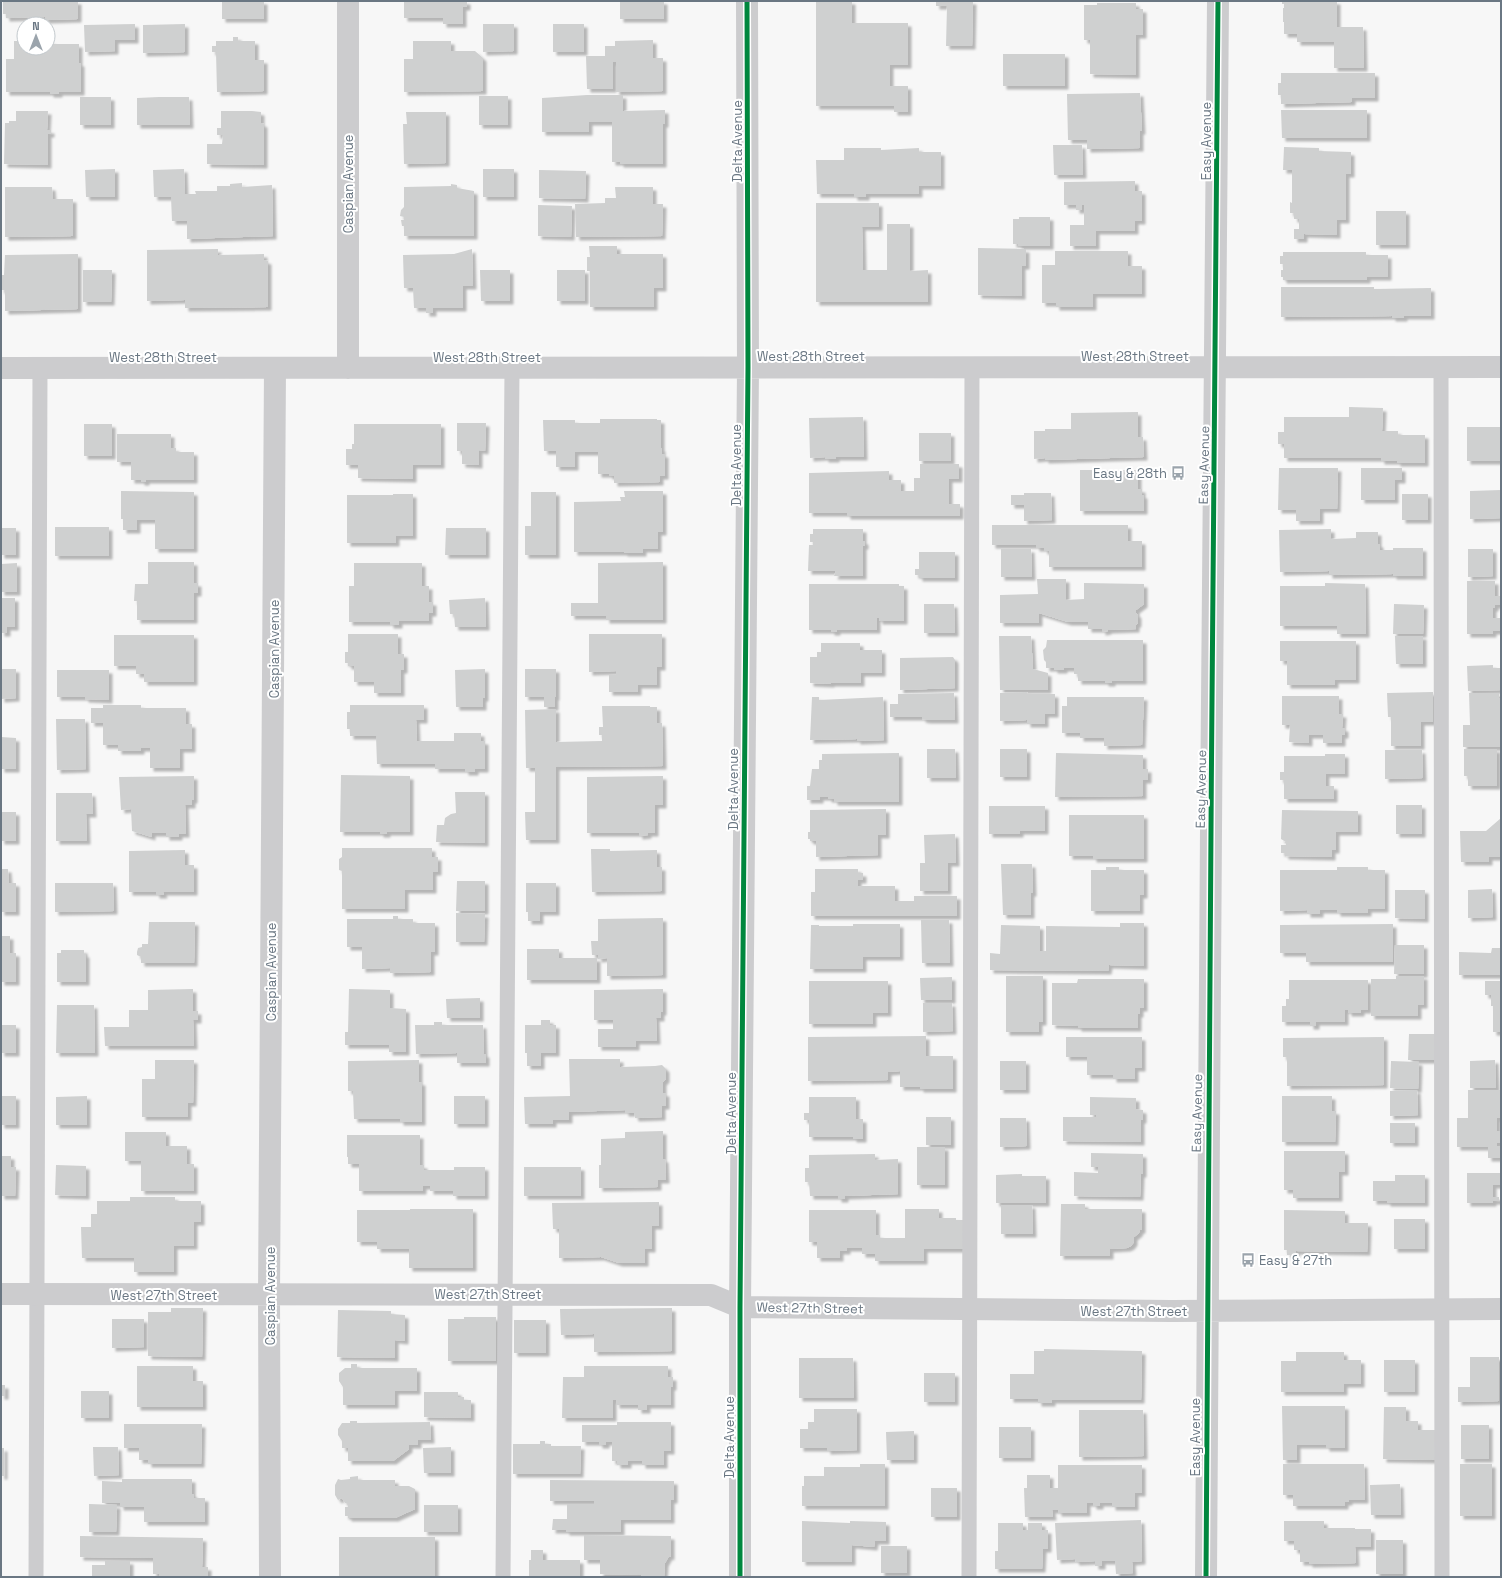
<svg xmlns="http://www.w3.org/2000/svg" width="1502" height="1578" font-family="'Space Grotesk',sans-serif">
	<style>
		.building { fill: #cfd0d0; filter: url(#shadow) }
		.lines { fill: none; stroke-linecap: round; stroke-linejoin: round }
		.lane { stroke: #ccccce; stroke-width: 15 }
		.street { stroke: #ccccce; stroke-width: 22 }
		.cycleway-casing { stroke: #fff; stroke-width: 8 }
		.cycleway { stroke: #00873e; stroke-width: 5 }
		.labels { text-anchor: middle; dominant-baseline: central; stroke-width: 4; stroke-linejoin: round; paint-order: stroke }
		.street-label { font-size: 13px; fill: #6a7783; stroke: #fff }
		.poi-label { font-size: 13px; fill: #6a7783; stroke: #fff; text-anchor: end }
	</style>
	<defs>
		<filter id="shadow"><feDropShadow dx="3.5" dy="3.5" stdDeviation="1" flood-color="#0004"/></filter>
	</defs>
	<rect width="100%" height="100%" fill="#f7f7f7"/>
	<!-- building -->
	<path class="building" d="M3 1H78V19L45 20V17L6 18V14H3Z
		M222 1H264V19H222Z
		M404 1H467V7H463V24H443V18H404Z
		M620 1H664V19H620Z
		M816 1H852V23H908V65H890V86H908V112H894V106H816Z
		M936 1H973L972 46H946L947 6H936Z
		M1282 1H1337V27H1363L1364 68H1334V42H1297V34H1284V22H1283V8H1284V4H1282Z
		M1097 3H1136V9H1143V35H1136V75L1090 74V40H1084V5H1097Z
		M135 24V40H115V51L85 52 84 25Z
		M185 24V52L143 53V25Z
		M483 24H514V51L483 52Z
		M553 24H584V52H553Z
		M233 37H238V41H255V60H264V91L217 92 216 52H212V46H216V41H233Z
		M653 40V58H663V91L616 92V62H613V89H587L586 56H605V46H615V41Z
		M14 41H24V48H48V41H52V44H79V63H81V92H59V94H50V92H6V59H14Z
		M413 41H451V51H475L483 58V91L404 92V59H413Z
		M1003 54H1065V86H1003Z
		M1281 73H1375V98H1352V102L1281 104V95H1278V83H1281Z
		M1140 93 1142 131H1140V148L1087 149V140H1068L1067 94Z
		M587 95H623V111L665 110V124H663V164H620V162H612V122H589V132H542V98Z
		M479 96H508V125H479Z
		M80 97H111V125H80Z
		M159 97H189L190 125H137V98Z
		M1281 110H1367V138H1282Z
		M16 111H48L47 130H51V134H48V165L4 164 5 123H9V121H16Z
		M221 111H252L261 112V123L264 124V165L207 164V144H222L223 135H217V128H221Z
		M406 112H446V163L404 164 403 124H407Z
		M1053 145H1082L1083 175H1054Z
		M1284 147 1319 148V151L1351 152V174H1346V220H1337V235L1304 234V239H1294V229H1299V219H1294V213H1290V202L1292 203V170H1283Z
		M844 148H881V150L919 148V152H941V186H919V194H866V197H854V194H817L816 160H844Z
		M115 169V197H86L85 170Z
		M184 169 185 194H196L195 191H217V186H230V184L242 183V187L272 185 273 236 187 239V221H172L171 197H154L153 170Z
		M483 169H514V197H483Z
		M539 170 586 171 585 199 539 198Z
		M1135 181V191H1142V221H1135V231H1096V246H1070V225H1084V205H1082V210H1076V205H1064V182Z
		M451 184 457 185V188L474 191V236H404V226H402L401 220H404V217L400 216 401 210 404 207V187L451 186Z
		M5 187H52L53 199H73V236L5 237Z
		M615 187H653V204H663L662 236 576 237 575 204 605 203V198H616Z
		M816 203H879V227H862L863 270H887V224H910V271L928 270V302H816Z
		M538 205 572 206 571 237 538 236Z
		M1376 211H1406V245H1376Z
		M1019 217H1050V246H1018V244H1013V219H1019Z
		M589 246H617V254H663V288H654V307H590V271H587V257H590Z
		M978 248 1026 249V266H1022V296L978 295Z
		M218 249V255L264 254V260L268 261V307L185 308V300L147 301V250Z
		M472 249 473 286H463V308H433V313H426V308H414L413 288H404L403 255 454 254Z
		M1055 251H1128V266H1142V294H1093V307H1056V303H1042V265H1055Z
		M1283 252H1366V255H1388V277H1367V280H1283V277H1281V270H1283V264H1280V256H1283Z
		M78 254V309L5 311V290H1V275H4L5 255Z
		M83 270H112L111 302H83Z
		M480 270H510V301H481Z
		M557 270H585V301H557Z
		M1281 287H1374V289L1431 288V316H1404V318H1392V316L1281 317Z
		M1349 407 1383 408 1382 431H1398V435H1425V463H1397V461H1381V458H1284V444H1278V432H1284V417H1349Z
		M1138 412V437H1143L1144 457 1045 460V458L1034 459V431H1045V429H1071V413Z
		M863 417 864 457H836V459H825V457L810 458 809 418Z
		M600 419H657V420H661V448H662V454H665V476H660V482L614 483V476H609V474H598V452H575V467H556V451H544L543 420H575V423H600Z
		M457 423H486L485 451 479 450V465L462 464V451H457Z
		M84 424H112V456H84Z
		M354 424H441V465H413V479L358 478V465H346V449H352V444H354Z
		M1467 427H1501V461H1467Z
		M919 433H951V461H919Z
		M117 434H171V448H176V452H194V480H146V482H141V480H131V462H117Z
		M920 464H959V479H949V504H960V516H847V513H809V473L889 471V480H901V491H914V478H920Z
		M1279 468H1338L1337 509H1320V521H1296V510H1278Z
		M1361 468H1402V480H1395V500H1361Z
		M1080 470H1138V489H1142V495H1144V511H1080Z
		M1501 490V518L1470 519V491Z
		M121 491 194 492V549H155V520H137V530H123V519H121Z
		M624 491H663V532H658V549H643V553H624V552H574V502L621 501 620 497H625Z
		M531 492H556V555H525V526H531Z
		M1024 493H1051L1052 520 1024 521V505H1011V495H1024Z
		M393 494H413V536H396V543H347V495H393Z
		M1402 494H1428V520H1402Z
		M992 525H1128V541H1142V567H1049V551H1044V548H1036V545H992Z
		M55 527H109V556H55Z
		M1 528H16V555H1Z
		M446 528H486V555H445Z
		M813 529H863V541H865V546H863V576H834L836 571H808L809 545H813V542H810V534H813Z
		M1331 529V539L1356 538V532H1378V544H1380V550H1393V548H1423V576H1393V574L1329 575V571L1280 572 1279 530Z
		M1001 549H1031L1032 577H1001Z
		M1468 549H1493V576L1468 577Z
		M919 552H955V578H919V575H915V569H919Z
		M148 562H194V583H198V593H194V620H137V601H134L135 584H148Z
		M663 562V620H606V616H571V603H598V563Z
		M17 563V592H1V564Z
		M354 563H422V586H429V602H433V613H429V621H399V625H390V622H349V586H354Z
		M1037 579H1066V600L1084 599V583L1144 584V604L1136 610V613L1138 615V623L1136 625V629L1108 630V631L1102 632V629H1088V622H1068L1039 613V623H1000V595L1038 594Z
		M1467 581H1495V596H1501V605H1495V608H1493V618H1501V631H1493V634H1467Z
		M1325 583 1365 584 1366 634H1337V626H1280V586H1325Z
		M809 584H899V586H904V621H879V618H877V630H837V632H831V630H809Z
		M1 598H15V627H7V633H1Z
		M485 598 486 627H455L454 614H450L449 600Z
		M924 604H954L955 633H924Z
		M1394 604 1424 605 1423 634H1393Z
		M348 634H398V654H404V670H401V693H374V682H354V666H348V663H345V652H348Z
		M589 634H662V667H657V685H638V692H609V675H616V671L589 672Z
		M114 635H194V682H144V674H136V666H114Z
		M999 636H1031L1033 669 1048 673V690H1000Z
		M1395 636H1423V664H1396Z
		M1047 640H1143V681H1112V683H1105V681H1078V674H1074V668H1064V670H1054V668H1046V662L1044 660 1043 650 1046 647Z
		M1280 641H1356V680H1335V685H1287V661H1280Z
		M821 643H860V650H882V673H861V683H831V684L810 683V657H817V652H821Z
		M953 657 955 660V688L900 690V658Z
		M1493 665V668H1501V690L1468 691 1467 666Z
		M1 669H16V698L1 699Z
		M485 669V698H483V707H456L455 670Z
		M525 669H556V697H555V707H544V697H525Z
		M57 670H109V700L85 699V697H57Z
		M1027 692 1028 694H1055V714H1045V724H1027V720L1000 721V693Z
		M1433 692V722H1421V746H1391V717H1388L1387 693Z
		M954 693 955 720H927L922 719V717H890V704H898V694Z
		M1469 693H1499V698H1501V747H1463V725H1470Z
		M1282 696H1339V714H1343L1342 728H1345V735H1342V743H1323V735H1309V743L1289 742 1290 725H1282Z
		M812 697H819V700L883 697 884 740 857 741V739L810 740Z
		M1067 697H1144L1142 745 1104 746V738H1080V733H1062V706H1067Z
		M103 705H141V708H186V724H192V749H180V768H150V748H141V751H118V745H103V723H91V708H103Z
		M350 705H424V720H416L417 741H454V733H481V741H485V769H475V772H465V769H435V764H377L376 736H350V729H347V712H350Z
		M602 706H650V707H657V723H662L663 766 556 767V840H526L525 812H535V768H526L525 710 556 709V742L602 741V735H599V727H603Z
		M56 719H85L86 769 57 770Z
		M1 737 16 738V769H1Z
		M927 749H955L956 778H927Z
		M1000 749H1027V777H1000Z
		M1464 749H1497V786H1468V776H1464Z
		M1385 750H1422L1423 778 1385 779Z
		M899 753V802H834V799H828V797H820V800H807V786H810L812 769H819V760H822V754Z
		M1056 753 1143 755V769H1148V780H1143V796L1055 797Z
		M1325 754H1345V774H1326V786H1334V799H1284V780H1280V772H1284V756H1325Z
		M341 775 410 776V832H387V834H380V832H340Z
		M194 776V800H192V805H185L186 834H179V837H166V833H152V837L132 831 131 809 121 810 119 777Z
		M663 776V805H655V833H648V835L639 836V833H587V777Z
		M455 792H485V843L436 842 437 825H444L445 818 451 814 456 813Z
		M56 793H92L93 814H86L87 841H56Z
		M1396 805H1422V834H1396Z
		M989 806H1045V831H1020V834H989Z
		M886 809V835H878V855L816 857V841H810V839H808V832H810V810Z
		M1282 810 1358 811V832H1336V850H1332V857L1285 856V853H1281V845H1286V842L1281 839Z
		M1 812H16V841H1Z
		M1069 815H1144V859H1093V856H1069Z
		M1501 818V857H1489V862H1461L1460 831H1486Z
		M955 834 956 863H948V891H920V863H925L924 835Z
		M342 848H432V857H438V872H433V890H405V909H342V871L339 870V859L342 857Z
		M591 849H610V851L657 850V867H662V891L592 892Z
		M185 850V865H194V892H163L164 895H156V892H129V851Z
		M1001 864H1032L1033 893H1031V915H1003Z
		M1106 867H1119V870H1144V895H1140V911H1091V870H1106Z
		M1337 867H1368V870H1385V909H1368V913H1337V910H1320V914H1307V910L1280 911V870H1337Z
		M1 869H8L9 883H16V912H1Z
		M815 869H858V873H863V880H858V886H895V901H914V896H957V916H811V892H815Z
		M457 881H485V911H456Z
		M55 883H113L114 911 55 912Z
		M526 883H556V912H540V921H528V912H526Z
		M1492 889 1493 917 1468 918V890Z
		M1395 890H1425V919L1395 918Z
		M456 913 485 914 484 942H456Z
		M393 916H398V919H413V923H435V952H431V972L390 973V968L362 969V947H347V919H393Z
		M663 918V975L607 976V958L598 959V955H592L591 941H598V919Z
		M921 920H949L950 963H922Z
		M149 922H195L194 963H141V957L137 955V952L138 948 142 947V944H148Z
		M1120 923H1144V966L1109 965 1108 971 990 970V953L1000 954 1001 925 1040 926V951H1046V926L1120 927Z
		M853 924H900V957H863V969H810L811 925H819V926H853Z
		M1393 924V962H1306V953H1280V925Z
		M1 936H10V953H16V982H1Z
		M1395 945H1424V974H1394Z
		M1492 948H1501V975H1459V952L1491 953Z
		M527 949H559V958H597V980H527Z
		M61 950H84V954H86V982H57V953H61Z
		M1006 976H1043V1022H1039V1032H1006Z
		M1396 976H1424V1005H1418V1016H1371V979H1396Z
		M952 977V1000H921L920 978Z
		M1078 979H1144V1008H1140V1014H1138V1028H1078V1026L1052 1025V983H1077Z
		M1289 980H1368V1010H1361V1013H1348V1010H1345V1022H1316V1026H1310V1022H1282V1006H1286V999H1289Z
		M809 981H888V1013H873V1024H809Z
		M1485 981H1501V1032H1493V1006H1491V995H1485Z
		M193 989V1011H198V1020H193L194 1046H105L104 1027H129V1010H148V990Z
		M349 989 390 990V1008L406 1009V1052H389V1045H345V1032H348Z
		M663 989V1012H661V1018H656L657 1041H636V1047H598V1029H613V1020H594V990Z
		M480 998V1018H447L446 999Z
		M923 1003H952L953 1031 923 1032Z
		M57 1005H94L95 1053H56Z
		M541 1020H550V1025H556V1053H541V1066H527V1053H525V1025H541Z
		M434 1022H442V1025H483L484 1054H486V1063H457V1053L416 1054 415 1025H434Z
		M1 1025H16V1053H1Z
		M1409 1034H1436V1060H1408Z
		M926 1036V1056H953V1089H920V1087H900V1071L888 1072V1080L808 1081V1037Z
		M1066 1037H1142V1068H1135V1079H1113V1075H1087V1057H1066Z
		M1384 1037V1085L1287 1086V1057H1283V1038Z
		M569 1059H620V1067L655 1066 662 1065 666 1069V1079L663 1082V1093H666V1106H662V1117L635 1118 634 1113H625V1110L569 1112V1120H553V1124H525L524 1097 570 1096Z
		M155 1060H194L193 1103H188V1117H142V1079H155Z
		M419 1060V1082H422V1122H400V1119H354L353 1091H348V1061Z
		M1495 1060 1496 1088H1470V1061Z
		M1000 1061H1026V1090H1000Z
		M1391 1061 1419 1062 1418 1089 1390 1088Z
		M1417 1090 1418 1115 1390 1116V1091Z
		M1468 1090H1501V1118H1497V1131H1501V1143H1497V1146H1501V1158H1488V1147H1457V1118H1468Z
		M1 1096H16V1125H1Z
		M87 1096V1125H56V1097Z
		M454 1096H485V1124H454Z
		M1282 1096H1332V1111H1336L1335 1142H1282Z
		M809 1097H856V1119H863V1139H853V1137H809V1120H804V1113H809Z
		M1090 1097 1136 1098V1109L1143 1110V1120H1141V1142L1063 1141V1117H1096V1115H1090Z
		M926 1117H951V1145H926Z
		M1000 1118H1026L1027 1146 1000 1147Z
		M1390 1123H1415V1143H1390Z
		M663 1131V1159H665L666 1180H658V1187L599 1188V1165H601V1139L625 1138V1132Z
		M125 1132H166V1146H187V1164H194V1191H141V1161H125Z
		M347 1135H420V1165H424V1170H454V1167H485V1196H453V1191H430V1186H423V1191H359V1164H348V1157H347Z
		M917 1147H945V1185H917Z
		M1284 1151H1345V1172H1339V1198H1293V1190H1284Z
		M1091 1153 1143 1154V1174H1141L1140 1197 1074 1196V1172L1098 1173V1167H1091Z
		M875 1154V1160L898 1159V1194L845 1196V1199H838V1196H810L809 1182H805V1168H809V1155Z
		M1 1156H11V1167H16L15 1196H1Z
		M56 1165 86 1166V1196L55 1195Z
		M524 1167H581V1196H524Z
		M1467 1173H1501V1185H1493V1197H1499V1201H1493V1203H1467Z
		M1022 1174V1176H1046V1203H996V1175Z
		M1395 1175H1425V1203H1387V1201H1373V1181H1395Z
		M130 1197H175V1201H201V1222H194V1246H174V1272H134V1258H82L81 1227H91V1214H97V1201H130Z
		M659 1202V1226H652V1249H645V1263H619L601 1257 559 1258V1229H553L552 1203Z
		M1061 1204H1085V1209H1142V1230H1140L1139 1233 1134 1237V1242L1131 1246 1127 1248 1110 1249V1256H1060Z
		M1001 1205H1032L1033 1234H1001Z
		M410 1209H473V1268H409V1249H377V1242H357V1210H410Z
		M905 1209H939V1218H956V1220H967V1249H924V1261H875V1254H862V1248H847V1251H840V1258H817V1242H809V1210H876V1235H880V1238H905Z
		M1284 1210 1345 1211V1223H1368L1367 1252 1296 1251V1255H1287V1250H1284Z
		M1394 1219H1425V1249H1394Z
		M171 1308H203L202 1357 148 1356V1312H171Z
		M672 1308V1351L594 1352V1334L561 1335 560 1309Z
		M338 1310 391 1311V1314L405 1315V1341L395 1340V1358L337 1357Z
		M464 1317H496V1361H448V1319H464Z
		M112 1319H144V1347L112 1348Z
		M514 1320H546V1353H514Z
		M1044 1349 1142 1351 1141 1400H1052V1403H1038V1399H1010V1374H1034V1351H1044Z
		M1296 1352H1344V1360H1361V1384H1344V1392H1281V1361H1296Z
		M1470 1357H1499V1401L1458 1402V1387H1470Z
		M799 1358H853L854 1398H799Z
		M1384 1360H1415V1392H1384Z
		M351 1364H357V1368H417V1391H395V1405H343V1387L339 1381V1373L345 1368H351Z
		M137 1366H193V1381H203V1407H137Z
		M584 1366H668V1377H673V1387H671V1405H647V1410H638V1405H616V1400H613V1418H562L563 1377H584Z
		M924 1373H955V1402H924Z
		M1 1385H5V1396H1Z
		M81 1391H109V1418H81Z
		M424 1392H458V1397H464V1400H471V1418L424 1417Z
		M1282 1406H1345V1448H1326V1445H1297V1460H1283Z
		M1384 1407H1406V1421H1418V1430H1436V1460L1383 1459Z
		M814 1409H857V1450L827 1451V1448H800V1429H808V1422H814Z
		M1079 1410H1143L1144 1456 1079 1457Z
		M350 1421H357V1423L430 1422 431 1440H418V1445H409V1449L393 1461H348V1448H342V1441L338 1435V1429L342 1423H350Z
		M617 1422H671V1451H664V1465H642V1461H628V1465H617V1461H612V1442H606V1445H599V1442H582V1425H617Z
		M124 1424H202L201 1464H148V1460H139V1448H124Z
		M1461 1425H1489V1459H1461Z
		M999 1427H1031V1458H999Z
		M914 1431V1460H887L886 1432Z
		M540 1441H545V1444H551V1446H581L580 1474H513V1444H540Z
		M93 1447H118L119 1475 94 1476Z
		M451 1447V1473H424L423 1448Z
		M1 1448H4V1476H1Z
		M860 1464H885V1506H802V1486H804V1476H824V1467H860Z
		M1283 1464H1364L1365 1500H1349V1502H1345V1506H1293V1495H1283Z
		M1460 1464H1492V1516H1460Z
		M1058 1465H1142V1493H1135V1507H1112V1503H1100V1506H1093V1503H1087V1513H1058V1510H1052L1053 1517H1025L1024 1488H1027V1475H1050V1488H1058Z
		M358 1476V1480H395V1486H409L415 1489V1509L395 1518H348V1516H345V1507H348V1504L345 1503 342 1498 338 1500 335 1495V1485L338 1479 341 1480 350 1479V1477Z
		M122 1479H192V1494H194V1498H205V1522H144V1507H120V1503H102V1481L122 1482Z
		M550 1480 674 1481V1500H671V1520H621V1532H566V1530H552L553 1519H567V1504H594V1501H550Z
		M1400 1484 1401 1515H1371L1370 1485Z
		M931 1488H957V1517H931Z
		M89 1504 117 1505 116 1532H89Z
		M424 1505H458V1532H424Z
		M1141 1520 1142 1561 1132 1562 1133 1573 1116 1574 1115 1561H1102V1566H1095V1561L1076 1562 1075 1559 1057 1560 1055 1523Z
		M802 1521 850 1523V1521L886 1522V1541H875L874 1547 852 1545V1562H802Z
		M1284 1521H1324V1528H1355V1529H1371V1547H1355L1356 1563 1309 1564V1562H1300V1550H1294V1541H1284Z
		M998 1523H1023V1530H1028V1523H1042V1530H1048V1549H1043L1042 1569H995V1551H998Z
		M584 1535 671 1536V1557L669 1556 665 1563 664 1577H641V1575L600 1574V1560H584Z
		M80 1536 203 1538 202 1567H208V1577H159V1574H153V1558L80 1557Z
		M339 1537H435V1577H339Z
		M1376 1540H1403V1574H1376Z
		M881 1546H907V1573H881Z
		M531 1550H543V1560H580V1577H529V1560H531Z
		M105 1561H130V1577H92V1565H105Z"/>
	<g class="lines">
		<!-- lane -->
		<path class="lane" d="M1441 367 1442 1577
			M36 1577 40 368
			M503 1577 512 368
			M969 1577 972 367"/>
		<!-- street -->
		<path class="street" d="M348 1V368
			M1 368 1501 367
			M1 1294 711 1295 740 1307 1171 1311 1501 1309
			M270 1577 269 1295 275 368
			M740 1577V1307L748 367 747 1
			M1206 1577C1207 1052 1215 526 1218 1"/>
		<defs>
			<path id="cycleway" d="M740 1577V1307L748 367 747 1
				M1206 1577C1207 1052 1215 526 1218 1"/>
		</defs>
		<!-- cycleway casing -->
		<use href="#cycleway" class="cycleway-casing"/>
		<!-- cycleway -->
		<use href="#cycleway" class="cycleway"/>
	</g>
	<!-- icons -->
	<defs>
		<symbol id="bus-bare" viewBox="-9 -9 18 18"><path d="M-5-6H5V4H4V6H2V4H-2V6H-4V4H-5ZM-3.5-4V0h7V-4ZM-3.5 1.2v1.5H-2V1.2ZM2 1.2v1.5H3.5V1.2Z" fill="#9ba4ac" stroke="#fff" stroke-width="2.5" paint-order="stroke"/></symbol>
	</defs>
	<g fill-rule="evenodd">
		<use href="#bus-bare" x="1168" y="463" width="20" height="20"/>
		<use href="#bus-bare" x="1238" y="1250" width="20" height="20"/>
	</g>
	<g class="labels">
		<!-- street labels -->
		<g class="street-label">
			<text transform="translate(737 141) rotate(-90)">Delta Avenue</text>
			<text transform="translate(1206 141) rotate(-90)">Easy Avenue</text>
			<text transform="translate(348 184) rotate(-90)">Caspian Avenue</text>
			<text x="811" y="356">West 28th Street</text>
			<text x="1135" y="356">West 28th Street</text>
			<text x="163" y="357">West 28th Street</text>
			<text x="487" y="357">West 28th Street</text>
			<text transform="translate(736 465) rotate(-90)">Delta Avenue</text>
			<text transform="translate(1204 465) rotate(-89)">Easy Avenue</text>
			<text transform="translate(274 649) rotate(-90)">Caspian Avenue</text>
			<text transform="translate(733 789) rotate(-90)">Delta Avenue</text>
			<text transform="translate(1201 789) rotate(-89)">Easy Avenue</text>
			<text transform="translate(271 972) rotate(-90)">Caspian Avenue</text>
			<text transform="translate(731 1113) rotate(-90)">Delta Avenue</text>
			<text transform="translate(1197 1113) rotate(-89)">Easy Avenue</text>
			<text x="488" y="1294">West 27th Street</text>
			<text x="164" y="1295">West 27th Street</text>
			<text transform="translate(270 1296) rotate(-90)">Caspian Avenue</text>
			<text transform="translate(810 1308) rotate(1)">West 27th Street</text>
			<text x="1134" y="1311">West 27th Street</text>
			<text transform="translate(729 1437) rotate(-90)">Delta Avenue</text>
			<text transform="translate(1195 1437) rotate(-90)">Easy Avenue</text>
		</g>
		<!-- poi labels -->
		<g class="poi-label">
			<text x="1167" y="473">Easy &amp; 28th</text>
			<text x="1259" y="1260" text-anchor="start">Easy &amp; 27th</text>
		</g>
	</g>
	<!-- border -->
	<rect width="1502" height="1578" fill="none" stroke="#6a7783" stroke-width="4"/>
	<!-- north arrow -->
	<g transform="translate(36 36)"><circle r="19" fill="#ffffff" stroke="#c3c9cd"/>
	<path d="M0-3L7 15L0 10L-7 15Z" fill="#9ba4ac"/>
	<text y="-6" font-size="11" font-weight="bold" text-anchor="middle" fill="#6a7783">N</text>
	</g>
</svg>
